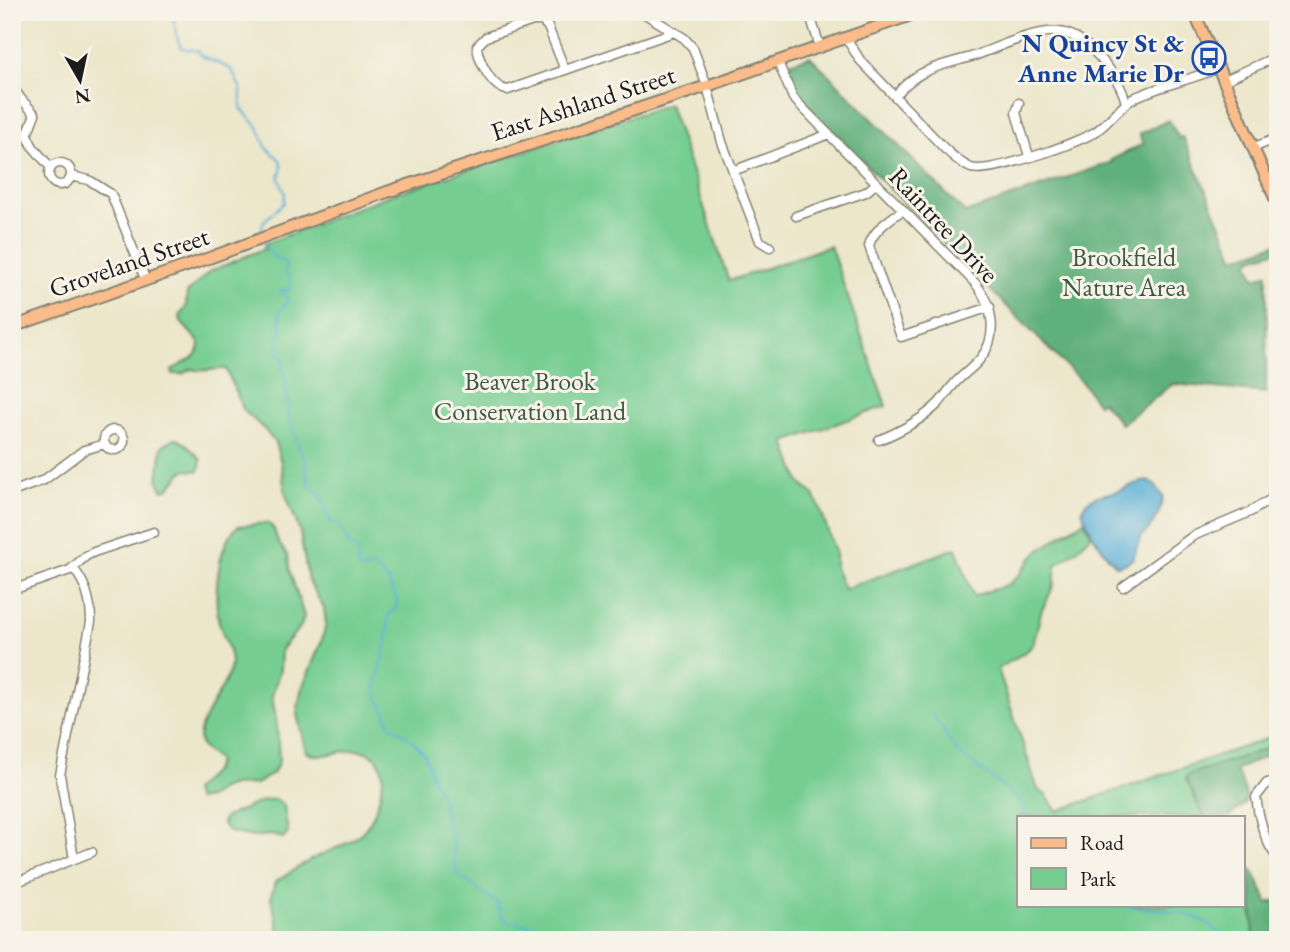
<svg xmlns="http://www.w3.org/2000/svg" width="1290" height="952" font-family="'EB Garamond',serif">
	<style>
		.green { fill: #76cd92; stroke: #497457; stroke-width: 2 }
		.forest { fill: #60b07c; stroke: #3e664c; stroke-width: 2 }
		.water { fill: #5cb0d8; stroke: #3c667a; stroke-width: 2 }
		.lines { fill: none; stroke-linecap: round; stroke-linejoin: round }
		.stream { stroke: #5cb0d8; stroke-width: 2 }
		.minor-casing { stroke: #848173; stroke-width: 11 }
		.major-casing { stroke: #848173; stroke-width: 14 }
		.minor { stroke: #fff; stroke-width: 8 }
		.major { stroke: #f9bc8a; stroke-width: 10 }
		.labels { text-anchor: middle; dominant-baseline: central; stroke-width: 6; stroke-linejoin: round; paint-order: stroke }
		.transit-label { font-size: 26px; font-weight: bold; fill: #164399; stroke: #f7f3e8; text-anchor: end }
		.street-label { font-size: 26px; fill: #1c1c1c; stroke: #f7f3e8 }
		.park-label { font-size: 26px; fill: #3c5a45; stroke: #f7f3e8 }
	</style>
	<rect width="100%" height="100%" fill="#f7f3e8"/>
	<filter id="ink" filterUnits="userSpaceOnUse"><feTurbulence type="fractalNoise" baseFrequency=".0143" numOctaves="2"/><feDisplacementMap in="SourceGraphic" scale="14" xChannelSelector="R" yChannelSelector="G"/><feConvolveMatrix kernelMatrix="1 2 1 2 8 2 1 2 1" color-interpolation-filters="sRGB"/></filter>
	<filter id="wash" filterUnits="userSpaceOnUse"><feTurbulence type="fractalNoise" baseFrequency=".00686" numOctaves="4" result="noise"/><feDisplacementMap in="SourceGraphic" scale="28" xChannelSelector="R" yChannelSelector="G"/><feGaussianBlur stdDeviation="1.57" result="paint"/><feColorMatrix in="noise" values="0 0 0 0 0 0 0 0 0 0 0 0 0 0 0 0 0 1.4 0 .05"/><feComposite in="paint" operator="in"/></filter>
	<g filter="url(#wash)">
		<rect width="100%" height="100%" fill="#ece6ca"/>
		<!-- green -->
		<path class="green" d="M669 104 729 281 830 246 886 406 785 442 800 483 814 495 820 508 835 552V568L844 589 956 548 974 597C985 590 999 590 1010 583 1021 576 1026 564 1035 554 1039 550 1079 523 1084 521L1091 534 1078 549 1056 565 1054 585 1041 612 1033 645 1028 650 998 669 1038 790 1046 795 1057 811 1278 735V745L1187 776 1186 779 1204 817H1019V905H1243V866L1251 880 1254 940H281L271 897 275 882C288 875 300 865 312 859 355 839 372 838 382 786 384 776 383 763 374 756 353 740 326 763 306 752L297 714 301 691 321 643 326 624 324 608 308 580 300 532 285 492 281 462 275 443 264 429 244 411 226 369C213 368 204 373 191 369L182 374H173L172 370C183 363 200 358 200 343L181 322 180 315 186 307 187 293 210 271 266 248 264 244 387 196Z
			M175 438 186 444 201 459 199 471 184 470 168 489 162 490 158 481 162 446Z
			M268 523 274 529 278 542 288 556 290 572 304 616 301 626 281 649 280 670 272 696 277 726 279 761 274 772 256 784 232 785 221 789 209 798 197 800 193 791 214 771 218 761C214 756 206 752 202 747 188 728 231 685 231 663 231 647 220 633 218 617 214 593 218 542 238 526Z
			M276 799 284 806 288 833 284 838 270 835 253 837 229 832 222 823 225 817 262 801Z"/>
		<!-- forest -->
		<path class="forest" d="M810 56 965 213 1112 162 1111 160 1143 144 1139 134 1169 120 1179 138 1183 137 1235 258 1278 243V250L1252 258 1249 263 1255 278 1267 274 1266 393 1173 384 1121 424 1102 401 1098 404 1080 380 793 91 788 67 792 62Z
			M1278 745 1276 751 1236 770C1240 780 1251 796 1243 805 1239 810 1233 813 1229 817H1204L1186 779 1187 775Z
			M1243 857 1257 879 1268 903 1278 900 1277 940H1254L1251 880 1243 866Z"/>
		<!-- water -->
		<path class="water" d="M1147 481 1154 484 1163 496C1162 507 1156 520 1149 529 1147 532 1143 533 1141 537 1133 549 1140 562 1117 566 1103 553 1086 527 1082 509 1091 491 1111 496 1126 488 1134 484 1138 482 1147 481Z"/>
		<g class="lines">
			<!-- stream -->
			<path class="stream" d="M170 12C178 24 173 36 182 48L198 51 202 56 231 69 241 89V108L258 127 266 147 280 160 282 167 279 178 285 193 284 203 264 221 260 234
				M263 243 273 257 285 263 286 275 291 280 290 289 281 290 288 300 279 312C283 324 280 339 277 352L282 356 290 423 306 464 309 484 322 497 329 520 340 526 349 545 358 551V567L363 570 373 567 387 579 397 600 395 609 388 616V637L376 685 377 696 386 712 390 725 411 739 425 755 433 780 441 794 443 808 454 845 455 866 458 875 497 903 501 916 508 922 583 932 600 940
				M933 715 958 753 1023 802 1026 817
				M1019 865 1017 874 1019 879
				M1119 905C1154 911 1203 906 1224 940"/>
		</g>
	</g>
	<g filter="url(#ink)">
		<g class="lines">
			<defs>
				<path id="minor" d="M642 12 684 38 693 48 707 86 722 142 760 241 770 247
					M809 12 820 47
					M846 38 860 60 945 149C953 156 961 164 971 168 990 174 1077 143 1095 132 1110 122 1120 105 1136 97 1162 85 1191 80 1218 68
					M778 62 793 98 976 284C993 306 999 337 980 359 973 368 963 374 956 382 950 388 945 396 939 403 922 420 901 431 879 440
					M565 70 548 27 542 21H533L486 37 477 46C478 60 492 89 508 90L674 32
					M1223 81 1278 56
					M12 86 21 99 35 114 27 135 33 147 51 168
					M895 96C904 85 916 75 929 70 942 64 957 61 971 57 995 49 1034 29 1059 32 1086 34 1122 78 1126 104
					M1019 103 1016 113 1029 156
					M1252 148 1278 138
					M49 174a11 11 0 1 1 22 0a11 11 0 1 1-22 0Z
					M733 171 829 134
					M71 176 89 180 111 194 146 281
					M903 210C891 218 872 231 869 246L901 337 990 307
					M796 216 866 192 877 183
					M104 440a10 10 0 1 1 20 0a10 10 0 1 1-20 0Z
					M12 492 44 480 84 450 105 444
					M73 568C86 583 91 603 91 622L60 775 74 859
					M1123 587 1193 536 1250 512 1278 495
					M12 590 70 570 86 556 94 552 154 532
					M1278 780 1267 783 1256 797C1258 815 1265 845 1278 858
					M12 884 92 852"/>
				<path id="major" d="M1194 12 1278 205
					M12 327 201 261 387 192 707 86 920 12"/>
			</defs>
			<!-- minor casing -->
			<use href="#minor" class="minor-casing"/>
			<!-- major casing -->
			<use href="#major" class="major-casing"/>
			<!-- minor -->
			<use href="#minor" class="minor"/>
			<!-- major -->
			<use href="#major" class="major"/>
		</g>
	</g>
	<!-- icons -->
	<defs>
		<symbol id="bus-ring" viewBox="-11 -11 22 22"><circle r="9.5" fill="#f7f3e8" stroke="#1a4fb4" stroke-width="1.5"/><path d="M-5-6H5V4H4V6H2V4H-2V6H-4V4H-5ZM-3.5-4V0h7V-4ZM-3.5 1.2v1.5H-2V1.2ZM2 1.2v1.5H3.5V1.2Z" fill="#1a4fb4"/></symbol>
	</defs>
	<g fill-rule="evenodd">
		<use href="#bus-ring" x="1190" y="39" width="38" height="38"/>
	</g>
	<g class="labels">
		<!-- transit labels -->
		<g class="transit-label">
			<text x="1184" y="43">N Quincy St &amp;<tspan x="1184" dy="30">Anne Marie Dr</tspan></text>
		</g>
		<!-- street labels -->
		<g class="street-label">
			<text transform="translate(583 103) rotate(-18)">East Ashland Street</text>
			<text transform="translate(944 225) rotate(47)">Raintree Drive</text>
			<text transform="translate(129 262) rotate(-19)">Groveland Street</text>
		</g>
		<!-- park labels -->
		<g class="park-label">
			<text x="1124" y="257">Brookfield<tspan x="1124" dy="30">Nature Area</tspan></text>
			<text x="530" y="381">Beaver Brook<tspan x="530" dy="30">Conservation Land</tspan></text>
		</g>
	</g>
	<!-- margin -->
	<rect width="1290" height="952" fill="none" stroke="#f7f3e8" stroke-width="42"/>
	<!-- legend -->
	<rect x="1017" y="816" width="228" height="91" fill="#f7f3e8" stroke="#9f9d96" stroke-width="2"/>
	<rect x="1031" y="838" width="35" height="10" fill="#f9bc8a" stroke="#9f9d96" stroke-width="2"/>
	<text x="1080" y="850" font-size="21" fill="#1c1c1c">Road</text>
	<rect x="1031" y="868" width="35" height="21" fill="#76cd92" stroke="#9f9d96" stroke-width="2"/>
	<text x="1080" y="886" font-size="21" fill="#1c1c1c">Park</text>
	<!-- north arrow -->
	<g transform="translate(80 80) rotate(171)" stroke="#f7f3e8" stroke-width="5" paint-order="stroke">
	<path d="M0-5L12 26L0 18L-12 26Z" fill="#1c1c1c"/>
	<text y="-10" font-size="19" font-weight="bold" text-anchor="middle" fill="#1c1c1c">N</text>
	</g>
</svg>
